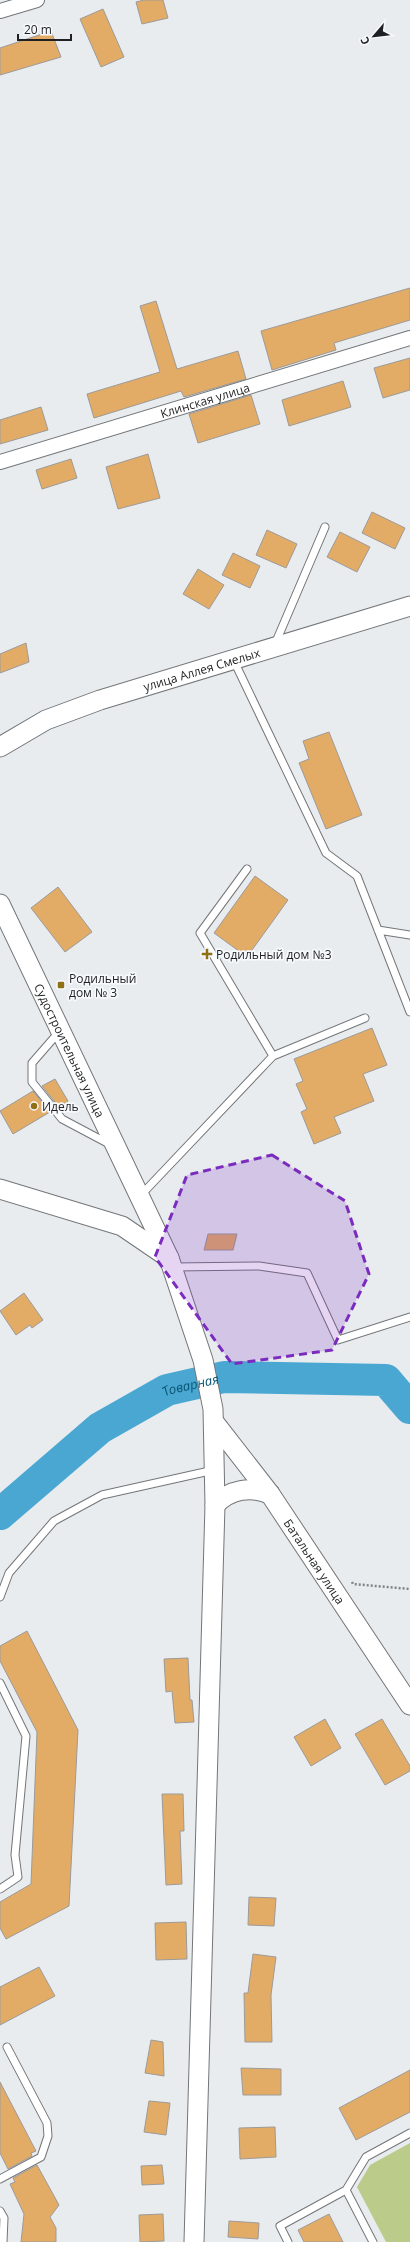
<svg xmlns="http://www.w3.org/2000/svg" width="410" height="2242" font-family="'Open Sans',sans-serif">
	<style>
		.green { fill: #bbcb89 }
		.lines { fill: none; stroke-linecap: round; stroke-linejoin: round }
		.river { stroke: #4aa7d2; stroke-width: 32 }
		.building { fill: #e2ac67; stroke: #9d9a97 }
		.service-casing { stroke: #737679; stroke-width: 9 }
		.minor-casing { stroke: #737679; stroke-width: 16 }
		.secondary-casing { stroke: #737679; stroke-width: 21 }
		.path { stroke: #818385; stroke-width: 2.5; stroke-dasharray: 2 2; stroke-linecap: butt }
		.service { stroke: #fff; stroke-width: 7 }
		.minor { stroke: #fff; stroke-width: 14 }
		.secondary { stroke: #fff; stroke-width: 19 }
		.marked { fill: #7b2cbf; fill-opacity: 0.2; stroke: #7b2cbf; stroke-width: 3; stroke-dasharray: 8 5; stroke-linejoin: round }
		.poi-dot { fill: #8f7015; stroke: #f6f9fd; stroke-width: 1.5 }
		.labels { text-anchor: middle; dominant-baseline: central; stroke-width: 3.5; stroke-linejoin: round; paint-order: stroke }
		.street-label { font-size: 12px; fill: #1f2021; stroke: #f6f9fd }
		.poi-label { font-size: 12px; fill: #1f2021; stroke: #f6f9fd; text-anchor: start }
		.water-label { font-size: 13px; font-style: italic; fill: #075573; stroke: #f6f9fd }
	</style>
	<rect width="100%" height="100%" fill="#e8ecef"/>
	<!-- green -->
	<path class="green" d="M410 2143V2242H386L357 2187 370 2165Z"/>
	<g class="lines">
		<!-- river -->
		<path class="river" id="s1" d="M0 1514 100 1428 167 1390 224 1377 386 1380 410 1408"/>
	</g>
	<!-- building -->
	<path class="building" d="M144 0H163L168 18 142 24 136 2Z
		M103 9 124 57 101 67 80 19Z
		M51 31 61 57 0 75V48Z
		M410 288V320L334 343 336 350 272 370 261 331Z
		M156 301 177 369 238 351 246 379 184 397 181 391 94 418 87 394 160 372 140 306Z
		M410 358V390L383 398 374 368Z
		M343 381 351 407 289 426 282 400Z
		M251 395 260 424 198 443 189 414Z
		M41 407 48 430 0 444V420Z
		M148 454 160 498 118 509 106 467Z
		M71 459 77 478 42 489 36 470Z
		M372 512 405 528 395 549 362 533Z
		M267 530 297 544 286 568 256 555Z
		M340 532 370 547 357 572 327 557Z
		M233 553 260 566 250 588 222 575Z
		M198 569 224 585 209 609 183 594Z
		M26 643 29 662 0 673V654Z
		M329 732 362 815 326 829 299 763 309 759 303 741Z
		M255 876 288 900 247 957 214 933Z
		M58 887 92 932 65 952 31 908Z
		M372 1028 387 1065 363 1074 374 1101 334 1117 341 1133 314 1144 301 1112 307 1109 296 1084 303 1081 294 1059Z
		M55 1079 68 1101 59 1107 42 1086Z
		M33 1091 50 1112 13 1134 0 1111Z
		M208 1234H237L233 1250H204Z
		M24 1293 43 1320 32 1328 30 1325 16 1335 0 1311Z
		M27 1631 78 1730 69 1906 6 1939 0 1928V1902L31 1884 37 1732 0 1661V1646Z
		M188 1658 190 1700H192L194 1722 175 1723 172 1691 166 1692 164 1659Z
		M325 1719 341 1748 311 1766 294 1737Z
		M382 1719 410 1766V1771L385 1785 355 1734Z
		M162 1794H183L184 1831H180L182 1884 166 1885Z
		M249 1897 276 1898 274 1926 248 1925Z
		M186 1922 187 1959 156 1960 155 1923Z
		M253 1954 276 1957 271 1995 272 2042H245L244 1993H248Z
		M39 1967 55 1996 0 2025V1987Z
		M151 2040 163 2042 164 2076 145 2073Z
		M241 2068 281 2069V2095H243Z
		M410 2070V2112L356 2140 339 2108Z
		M0 2082 36 2151 31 2153 32 2156 8 2169 0 2153Z
		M149 2101 170 2103 166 2135 144 2132Z
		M275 2127 276 2157 240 2159 239 2128Z
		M37 2165 59 2205 50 2217 56 2228V2242H21L24 2214 10 2184 15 2182 13 2178Z
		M162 2165 164 2184 142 2185 141 2166Z
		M163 2214 164 2241 140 2242 139 2215Z
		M329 2214 343 2242H304L298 2230Z
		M229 2221 259 2223 258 2239 228 2237Z"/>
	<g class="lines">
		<defs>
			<path id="service" d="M275 644 325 527
				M234 661 326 853 357 876 410 1012
				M247 869 200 933 273 1056
				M378 930 410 935
				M59 1032 32 1063V1082L62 1119 111 1145
				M141 1195 273 1056 365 1018
				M174 1267 259 1266 307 1273 338 1340 410 1317
				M0 1597 9 1573 54 1521 102 1495 214 1470
				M0 1683 26 1736 15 1855 18 1877 0 1889
				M0 2179 41 2157 48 2136 47 2123 7 2047
				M0 2211 4 2218 3 2242
				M288 2242 280 2226 346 2190
				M373 2242 346 2190 366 2157 410 2133"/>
			<g id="minor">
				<path d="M0 11 37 0"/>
				<path id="s2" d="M0 462 410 338"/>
			</g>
			<g id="secondary">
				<path id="s3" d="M0 747 46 720 100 700 410 606"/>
				<path id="s4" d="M0 904 169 1258 203 1360 213 1409 215 1505 194 2242"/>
				<path d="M0 1189 122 1226 169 1258"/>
				<path id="s5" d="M214 1422 270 1494 410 1705"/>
				<path d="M215 1505C230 1489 251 1486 270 1494"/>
			</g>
		</defs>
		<!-- service casing -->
		<use href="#service" class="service-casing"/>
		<!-- minor casing -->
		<use href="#minor" class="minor-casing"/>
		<!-- secondary casing -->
		<use href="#secondary" class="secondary-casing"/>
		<!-- path -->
		<path class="path" d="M352 1582 353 1584 410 1589"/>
		<!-- service -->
		<use href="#service" class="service"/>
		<!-- minor -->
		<use href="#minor" class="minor"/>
		<!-- secondary -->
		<use href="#secondary" class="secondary"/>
	</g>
	<!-- marked area -->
	<path class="marked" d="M272 1155 345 1201 369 1274 332 1350 232 1364 155 1257 187 1175Z"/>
	<!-- markers -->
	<g class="poi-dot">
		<path d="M205 948h4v4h4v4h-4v4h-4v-4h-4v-4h4z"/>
		<rect x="57" y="981" width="8" height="8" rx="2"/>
		<circle cx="34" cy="1106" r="4"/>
	</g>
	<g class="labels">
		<!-- street labels -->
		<g class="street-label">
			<text stroke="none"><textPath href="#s2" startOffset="214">Клинская улица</textPath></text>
			<text stroke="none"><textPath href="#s3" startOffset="217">улица Аллея Смелых</textPath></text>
			<text stroke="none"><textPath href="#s4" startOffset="162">Судостроительная улица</textPath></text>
			<text stroke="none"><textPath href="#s5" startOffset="172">Батальная улица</textPath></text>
		</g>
		<!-- poi labels -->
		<g class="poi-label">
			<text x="216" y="954">Родильный дом №3</text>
			<text x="69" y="978">Родильный<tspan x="69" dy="14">дом № 3</tspan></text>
			<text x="42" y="1106">Идель</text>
		</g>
		<!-- water labels -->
		<g class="water-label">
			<text stroke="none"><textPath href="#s1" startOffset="233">Товарная</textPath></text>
		</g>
	</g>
	<!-- north arrow -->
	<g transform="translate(374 36) rotate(242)" stroke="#f6f9fd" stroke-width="3" paint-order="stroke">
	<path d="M0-3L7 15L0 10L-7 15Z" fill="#1f2021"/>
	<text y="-6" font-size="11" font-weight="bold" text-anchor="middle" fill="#1f2021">С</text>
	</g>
	<!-- scale -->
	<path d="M18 34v6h53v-6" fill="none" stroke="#1f2021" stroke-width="2"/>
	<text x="24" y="34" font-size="12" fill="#1f2021" stroke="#f6f9fd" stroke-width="3" paint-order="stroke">20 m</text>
</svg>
